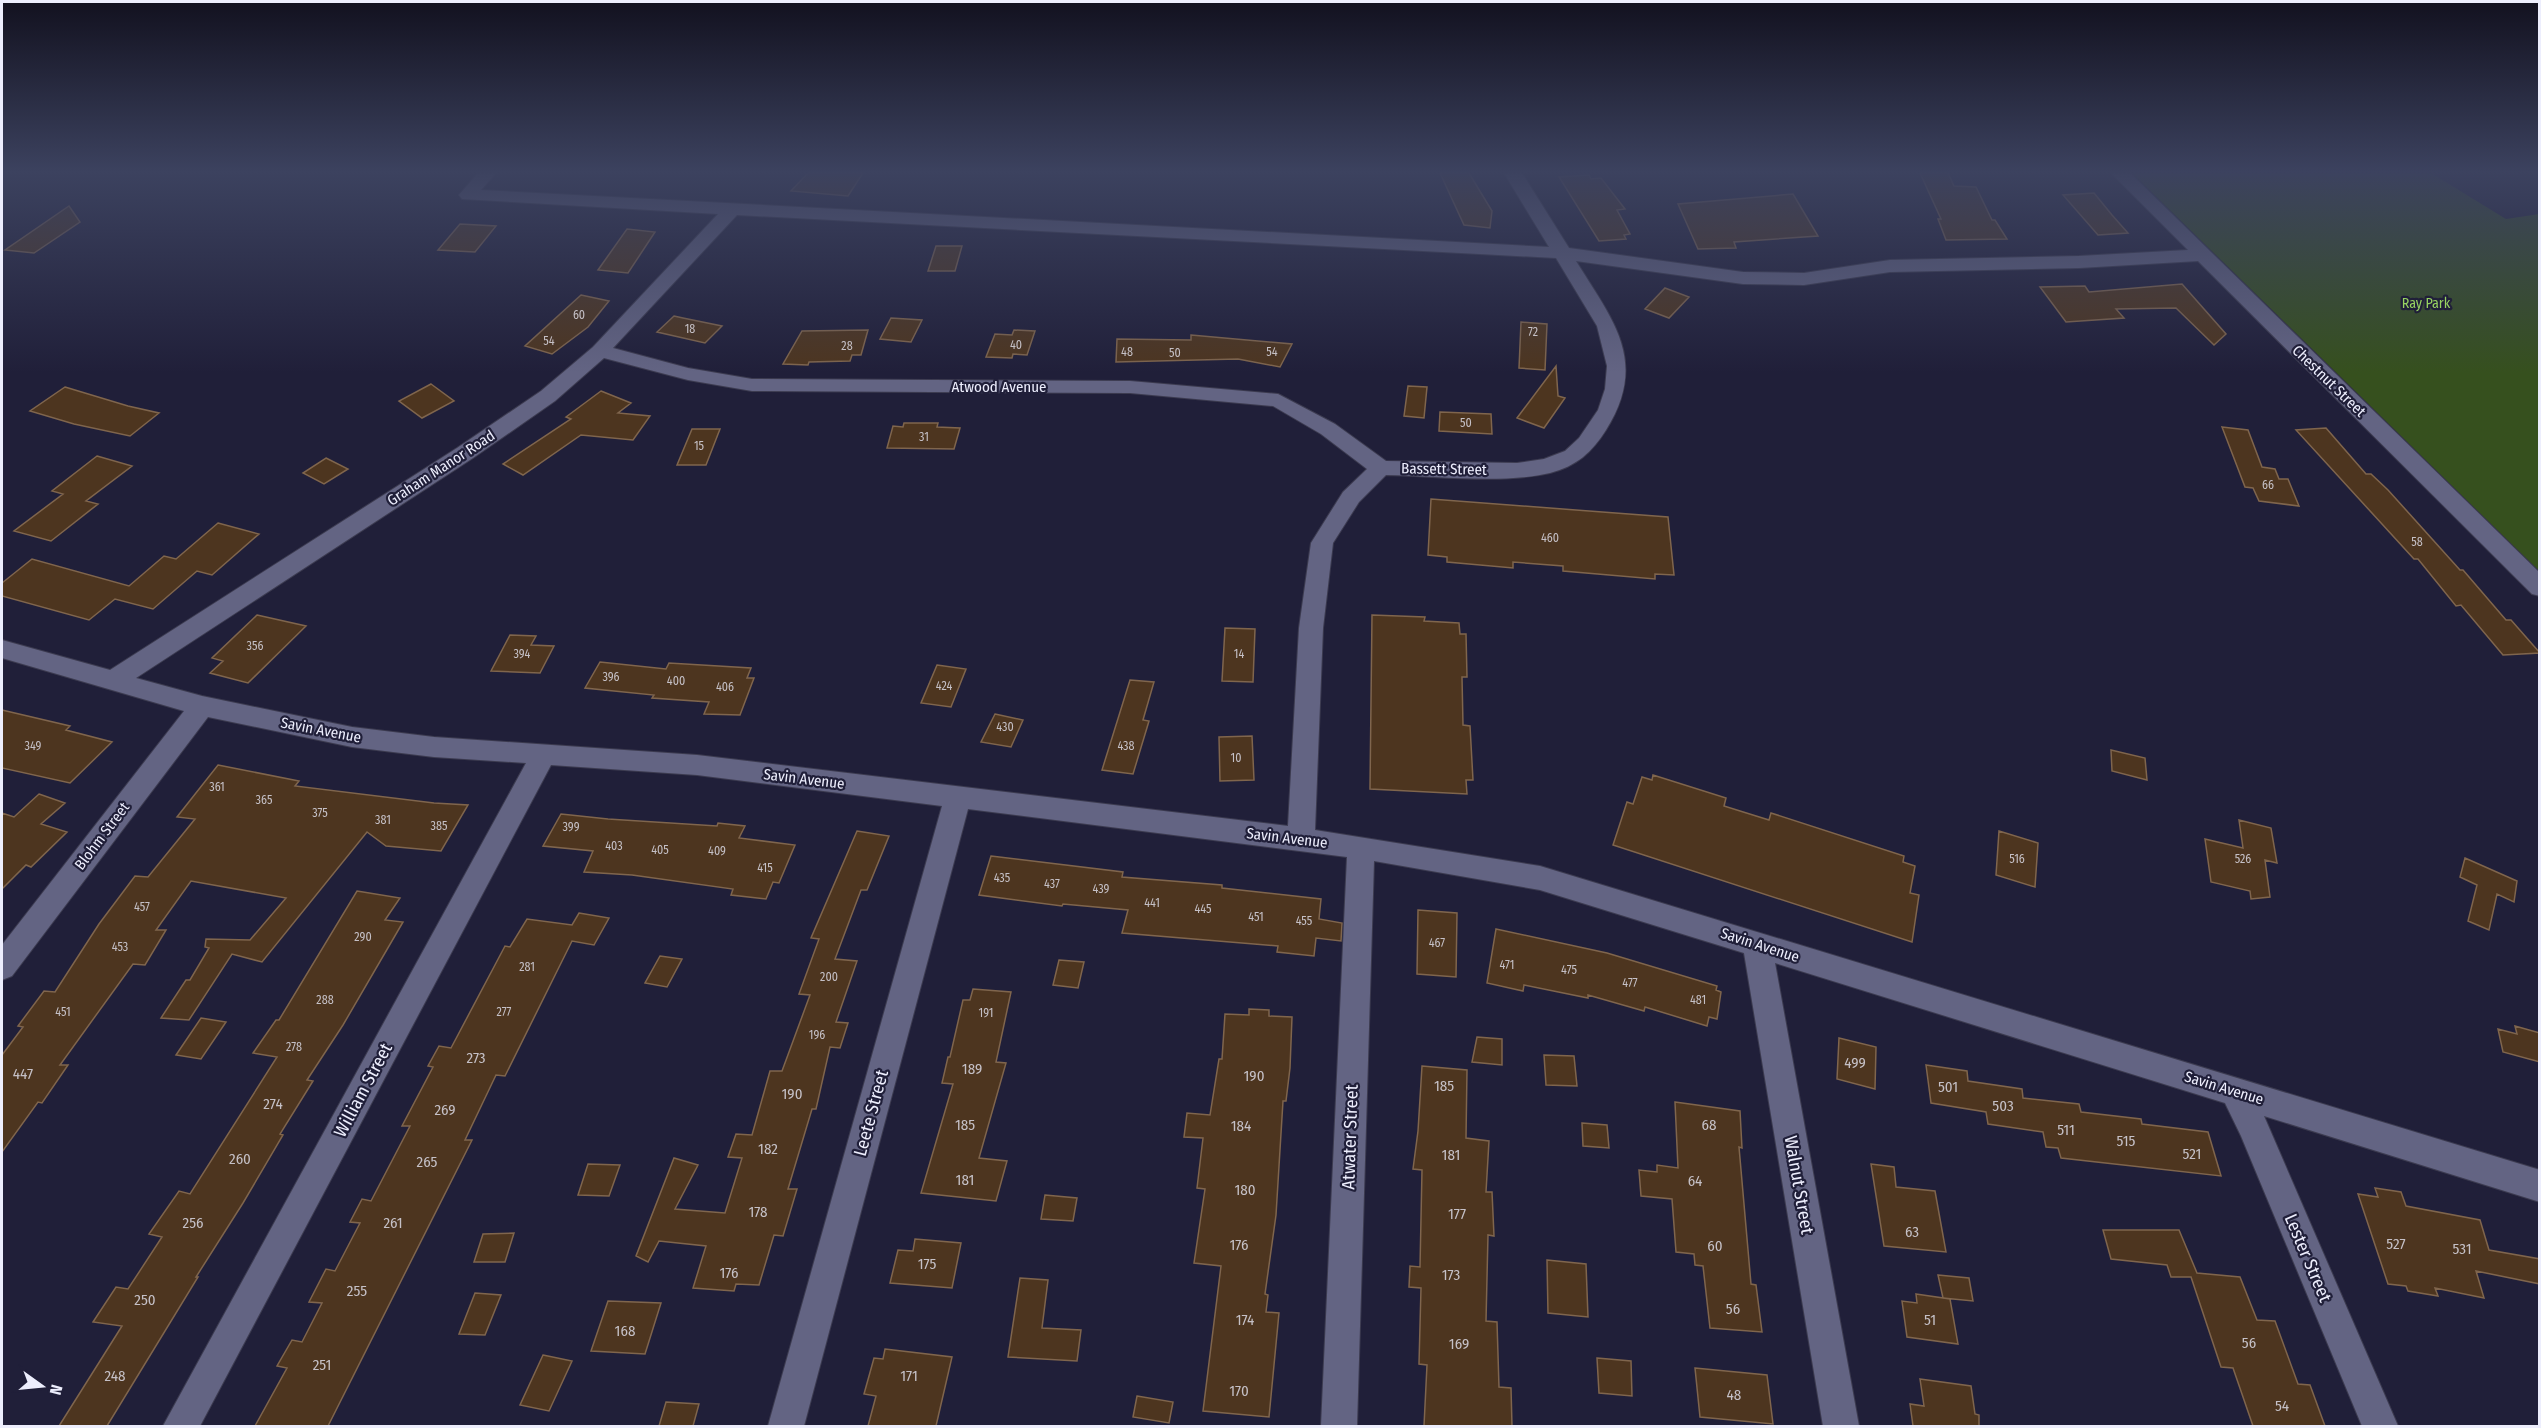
<svg xmlns="http://www.w3.org/2000/svg" width="2541" height="1428" font-family="'Fira Sans Condensed',sans-serif">
	<style>
		.green { fill: #36501e }
		.building { fill: #4d351f; stroke: #7f654d; stroke-width: 1.5 }
		.lines { fill: none; stroke-linecap: round; stroke-linejoin: round }
		.street-casing { stroke: #3c3b50; stroke-width: 2 }
		.street { fill: #636483; fill-rule: evenodd }
		.labels { text-anchor: middle; dominant-baseline: central; stroke-width: 4.5; stroke-linejoin: round; paint-order: stroke }
		.number-label { font-size: 12px; fill: #c5c0c6 }
		.far-park-label { font-size: 14px; fill: #97d361; stroke: #201f39 }
		.street-label { font-size: 15px; fill: #edeefd; stroke: #201f39 }
		.near-number-label { font-size: 15px; fill: #c5c0c6 }
		.near-street-label { font-size: 18px; fill: #edeefd; stroke: #201f39 }
	</style>
	<rect width="100%" height="100%" fill="#201f39"/>
	<!-- green -->
	<path class="green" d="M2132 173H2431L2506 219 2539 214V571Z"/>
	<!-- building -->
	<path class="building" d="M808 173H863L848 196 791 191Z
		M1440 173H1469L1492 211 1490 228 1464 225Z
		M1920 173H1948L1954 186 1976 187 1992 220H1995L2007 239 1946 240 1938 219H1941Z
		M1589 175 1591 179 1601 178 1625 209 1617 210 1630 234 1624 235 1626 239 1599 241 1559 177Z
		M2094 193 2112 215 2128 233 2098 235 2063 195Z
		M1793 194 1818 236 1734 242 1736 248 1698 249 1678 204Z
		M69 206 80 222 34 253 5 250Z
		M460 224 496 226 475 252 438 250Z
		M627 229 655 232 628 273 598 270Z
		M936 246H962L955 271H928Z
		M2182 284 2226 334 2214 345 2176 308 2116 309 2124 318 2066 322 2040 287 2085 286 2089 292Z
		M1665 288 1689 297 1669 318 1645 309Z
		M581 295 609 301 588 327 552 354 525 346Z
		M674 316 683 318 722 326 705 343 657 332Z
		M891 318 922 320 911 342 880 339Z
		M1521 322 1547 324 1545 370 1519 368Z
		M868 330 861 355H852L850 361 809 362 808 365 783 364 802 331Z
		M1014 330 1035 331 1027 355 1013 354 1012 358 986 357 995 334 1012 335Z
		M1191 335 1292 344 1280 367 1238 359 1116 362 1117 339 1191 340Z
		M1556 366 1558 396 1565 398 1544 428 1517 418Z
		M431 384 454 401 422 418 399 401Z
		M1408 386 1427 387 1424 418 1404 416Z
		M65 387 128 406 159 413 130 436 74 424 30 411Z
		M601 391 631 403 618 413 650 416 633 440 581 435 523 475 503 464 571 419 566 417Z
		M1440 412 1491 414 1492 434 1439 431Z
		M904 423H938L937 427 960 428 954 449 887 448 893 426 903 427Z
		M2222 427 2248 430 2262 467 2275 469 2279 479H2288L2299 506 2259 501 2253 488 2245 487Z
		M2326 428 2366 474H2371L2388 490 2460 570H2463L2506 620H2511L2540 653 2503 655 2461 605 2456 606 2418 559H2414L2296 430Z
		M692 429H720L706 465H677Z
		M97 456 132 466 86 501 98 504 51 541 14 531 63 494 52 491Z
		M326 458 348 469 324 484 303 473Z
		M1431 499 1668 517 1674 575 1655 574V579L1563 571V566L1513 562V568L1447 562V557L1428 555Z
		M218 523 259 534 212 575 197 571 153 609 115 599 89 620 2 596V583L32 559 129 586 164 556 176 559Z
		M257 615 306 626 248 683 210 673 223 661 212 658Z
		M1372 615 1425 617 1424 621 1459 623 1460 634H1466L1467 677H1462L1463 725 1470 726 1473 780H1466L1467 794 1370 789Z
		M1225 628 1255 629 1253 682 1222 681Z
		M510 635 536 636 531 645 554 646 540 673 491 671Z
		M600 662 666 669 669 663 751 668 747 678H754L740 715 704 714 709 702 652 698 654 695 585 688Z
		M937 665 966 669 951 707 921 703Z
		M1130 680 1154 682 1143 720 1149 721 1133 774 1102 770Z
		M2 710 70 726 66 730 112 742 70 783 2 768Z
		M995 714 1023 720 1011 747 981 742Z
		M1252 736 1254 780 1220 781 1219 737Z
		M2111 750 2145 758 2147 780 2112 771Z
		M218 765 299 781 295 786 434 803 468 805 441 851 386 846 367 832 262 962 232 954 189 1020 161 1018 186 980H190L209 948 205 947 206 939 250 940 286 898 191 881 156 930H166L145 965 133 964 60 1065H68L42 1103 38 1102 2 1152V1055L23 1027 18 1026 44 991 55 992 99 924 135 876 148 877 195 819 177 817Z
		M1653 775 1726 798 1724 806 1769 820 1771 813 1904 856 1903 862 1915 866 1910 893 1919 895 1912 942 1613 845 1627 802 1633 804 1642 777 1652 780Z
		M39 794 65 803 41 824 67 832 31 867 26 865 2 889V813L14 817Z
		M561 814 608 819 717 826 718 823 745 826 739 838 795 845 779 883 773 882 766 899 731 895 733 889 632 875 584 872 593 851 543 846Z
		M2239 820 2271 828 2277 863 2265 860 2270 897 2251 899 2250 891 2211 882 2205 839 2243 848Z
		M857 831 889 836 867 890H861L835 959 857 961 836 1022 848 1023 840 1048 830 1047 816 1109H812L788 1189H797L783 1236 774 1235 759 1285 736 1284 734 1291 693 1288 706 1246 659 1241 648 1262 636 1256 674 1158 698 1165 675 1209 725 1213 742 1158 728 1157 736 1134 752 1135 770 1071H782L810 995 799 994 819 939 811 938Z
		M1999 831 2038 843 2035 887 1996 875Z
		M991 856 1123 872 1122 877 1222 885V888L1321 899 1319 919 1342 923 1341 941 1316 938 1314 956 1277 952 1278 946 1122 933 1128 910 1063 904 1062 906 979 895Z
		M2465 858 2517 881 2514 902 2497 894 2489 930 2468 921 2477 885 2460 877Z
		M357 891 400 898 385 920 403 922 343 1025 307 1080 313 1081 280 1134 283 1135 243 1203 196 1277H198L107 1426H59L122 1326 93 1322 116 1287 128 1289 162 1237 149 1234 179 1191 190 1194 277 1057 253 1053 276 1020H279Z
		M1418 910 1457 913 1456 977 1417 974Z
		M579 913 609 918 594 945 572 941 505 1076 496 1075 465 1140H472L328 1426H255L287 1368 277 1366 292 1340 302 1342 322 1303 309 1302 326 1269 335 1271 360 1223 350 1222 362 1199 371 1201 410 1126H402L433 1067 428 1066 439 1046 451 1048 505 946 510 947 527 919 572 925Z
		M1496 929 1607 953 1717 986 1716 990 1721 992 1717 1019 1709 1017 1707 1026 1645 1007 1644 1011 1588 995V998L1524 985 1523 991 1487 983Z
		M660 956 682 959 667 987 645 983Z
		M1059 960 1084 962 1078 988 1053 985Z
		M973 989 1011 992 996 1062 1006 1063 979 1158 1007 1161 996 1201 921 1193 953 1084 942 1083 948 1057H950L963 1000H970Z
		M1249 1009 1269 1010V1016L1292 1017 1290 1068 1286 1101H1283L1276 1215 1265 1294 1268 1295 1266 1312 1279 1313 1269 1417 1203 1411 1221 1266 1194 1263 1205 1189 1197 1188 1203 1138 1184 1137 1187 1113 1210 1115 1219 1059H1222L1225 1014 1249 1015Z
		M201 1018 226 1022 201 1059 176 1055Z
		M2515 1026 2540 1033V1062L2503 1052 2498 1029 2517 1034Z
		M1477 1037 1502 1039V1065L1472 1062Z
		M1839 1038 1876 1047 1875 1089 1837 1079Z
		M1544 1055 1574 1056 1577 1086 1546 1085Z
		M1926 1065 1967 1071 1968 1081 2022 1089 2023 1098 2079 1104 2081 1112 2141 1119 2142 1124 2208 1132 2221 1176 2061 1158 2058 1148 2046 1147 2043 1132 1988 1124 1986 1112 1931 1103Z
		M1422 1066 1467 1070 1466 1138 1489 1141 1486 1192H1492L1494 1236 1488 1235 1486 1321 1497 1322 1499 1387 1511 1388 1512 1426H1424L1427 1365 1419 1364 1421 1288 1409 1287 1410 1266 1420 1267 1422 1170 1413 1169 1418 1131Z
		M1675 1102 1740 1111 1742 1148 1739 1147 1751 1284 1756 1285 1762 1332 1710 1328 1703 1266 1695 1265 1694 1254 1676 1252 1672 1199 1641 1196 1639 1170 1657 1172V1165L1678 1168Z
		M1582 1123 1607 1125 1609 1148 1583 1146Z
		M588 1164 620 1165 609 1196 578 1195Z
		M1871 1164 1894 1167 1896 1187 1935 1191 1946 1252 1884 1246Z
		M2375 1188 2401 1192 2406 1206 2480 1220 2489 1250 2540 1259V1284L2476 1271 2484 1298 2435 1288 2438 1296 2408 1291 2406 1286 2388 1284 2358 1194 2378 1197Z
		M1045 1195 1077 1198 1073 1221 1041 1219Z
		M2103 1230H2179L2197 1273 2240 1277 2257 1320 2275 1321 2298 1384 2310 1385 2325 1426H2253L2233 1368 2221 1367 2191 1277H2171L2167 1265 2111 1259Z
		M514 1233 505 1262H474L483 1234Z
		M915 1239 961 1243 952 1288 890 1283 898 1250 913 1251Z
		M1547 1260 1586 1264 1588 1317 1548 1313Z
		M1938 1275 1969 1278 1973 1301 1943 1298Z
		M1020 1278 1048 1280 1042 1328 1081 1330 1077 1361 1008 1357Z
		M475 1293 501 1295 485 1335 459 1334Z
		M1916 1294 1950 1299 1958 1344 1907 1337 1902 1301 1917 1303Z
		M608 1301 661 1303 645 1354 591 1351Z
		M885 1349 952 1357 936 1426H868L876 1396 864 1394 874 1358 883 1359Z
		M543 1355 572 1361 549 1411 520 1405Z
		M1597 1358 1631 1361 1632 1396 1599 1393Z
		M1695 1368 1767 1375 1773 1424 1700 1417Z
		M1920 1379 1971 1386 1975 1414 1979 1415V1426H1913L1910 1404 1924 1406Z
		M1137 1396 1173 1402 1169 1423 1133 1417Z
		M666 1402 699 1404 693 1426H659Z"/>
	<g class="lines">
		<defs>
			<path id="street" d="M478 173H496L481 190 1549 247 1504 173H1522L1569 248 1743 272 1804 273 1890 260 2079 256 2188 250 2111 173H2130L2540 573V596L2532 594 2198 261 2079 268 1890 272 1804 285 1743 284 1576 261C1613 321 1649 361 1606 430 1592 452 1577 466 1550 473 1503 484 1436 476 1386 475L1359 502 1333 543 1323 628 1315 830 1540 866 2540 1170V1202L2264 1116 2398 1426H2362L2241 1136 2225 1103 1775 963 1859 1426H1823L1744 953 1540 890 1374 861 1357 1426H1321L1347 857 968 809 804 1426H768L942 806 697 775 551 765 200 1426H163L526 763 434 757 352 747 208 717 12 976 2 980V945L184 711 2 658V640L110 670 457 448 541 391 593 347 718 214 462 199 459 195ZM737 215 1556 258 1597 326 1607 366 1605 389 1598 410 1579 438 1565 451 1544 459 1517 463 1386 461 1335 424 1278 394 1130 381 752 379 688 368 613 348ZM604 358 688 380 752 391 1130 393 1273 406 1321 434 1367 469 1343 492 1311 543 1299 628 1288 826 697 755 434 737 352 727 202 696 136 678 473 458 555 401Z"/>
		</defs>
		<!-- street casing -->
		<use href="#street" class="street-casing"/>
		<!-- street -->
		<use href="#street" class="street"/>
	</g>
	<!-- sky -->
	<linearGradient id="sky" x2="0" y2="1"><stop stop-color="#12111f"/><stop offset="0.46" stop-color="#3c425f"/><stop offset="1" stop-color="#3c425f" stop-opacity="0"/></linearGradient>
	<rect width="2541" height="373" fill="url(#sky)"/>
	<g class="labels">
		<!-- number labels -->
		<g class="number-label">
			<text x="579" y="315">60</text>
			<text x="690" y="329">18</text>
			<text x="1533" y="332">72</text>
			<text x="549" y="341">54</text>
			<text x="1016" y="345">40</text>
			<text x="847" y="346">28</text>
			<text x="1127" y="352">48</text>
			<text x="1272" y="352">54</text>
			<text x="1175" y="353">50</text>
			<text x="1466" y="423">50</text>
			<text x="924" y="437">31</text>
			<text x="699" y="446">15</text>
			<text x="2268" y="485">66</text>
			<text x="1550" y="538">460</text>
			<text x="2417" y="542">58</text>
			<text x="255" y="646">356</text>
			<text x="522" y="654">394</text>
			<text x="1239" y="654">14</text>
			<text x="611" y="677">396</text>
			<text x="676" y="681">400</text>
			<text x="944" y="686">424</text>
			<text x="725" y="687">406</text>
			<text x="1005" y="727">430</text>
			<text x="33" y="746">349</text>
			<text x="1126" y="746">438</text>
			<text x="1236" y="758">10</text>
			<text x="217" y="787">361</text>
			<text x="264" y="800">365</text>
			<text x="320" y="813">375</text>
			<text x="383" y="820">381</text>
			<text x="439" y="826">385</text>
			<text x="571" y="827">399</text>
			<text x="614" y="846">403</text>
			<text x="660" y="850">405</text>
			<text x="717" y="851">409</text>
			<text x="2017" y="859">516</text>
			<text x="2243" y="859">526</text>
			<text x="765" y="868">415</text>
			<text x="1002" y="878">435</text>
			<text x="1052" y="884">437</text>
			<text x="1101" y="889">439</text>
			<text x="1152" y="903">441</text>
			<text x="142" y="907">457</text>
			<text x="1203" y="909">445</text>
			<text x="1256" y="917">451</text>
			<text x="1304" y="921">455</text>
			<text x="363" y="937">290</text>
			<text x="1437" y="943">467</text>
			<text x="120" y="947">453</text>
			<text x="1507" y="965">471</text>
			<text x="527" y="967">281</text>
			<text x="1569" y="970">475</text>
			<text x="829" y="977">200</text>
			<text x="1630" y="983">477</text>
			<text x="325" y="1000">288</text>
			<text x="1698" y="1000">481</text>
			<text x="63" y="1012">451</text>
			<text x="504" y="1012">277</text>
			<text x="986" y="1013">191</text>
			<text x="817" y="1035">196</text>
			<text x="294" y="1047">278</text>
		</g>
		<!-- far-park labels -->
		<g class="far-park-label">
			<text x="2426" y="303">Ray Park</text>
		</g>
		<!-- street labels -->
		<g class="street-label">
			<text transform="translate(2329 381) rotate(44)">Chestnut Street</text>
			<text x="999" y="387">Atwood Avenue</text>
			<text transform="translate(441 468) rotate(-33)">Graham Manor Road</text>
			<text transform="translate(1444 469) rotate(1)">Bassett Street</text>
			<text transform="translate(321 730) rotate(11)">Savin Avenue</text>
			<text transform="translate(804 779) rotate(7)">Savin Avenue</text>
			<text transform="translate(102 836) rotate(-53)">Blohm Street</text>
			<text transform="translate(1287 838) rotate(7)">Savin Avenue</text>
			<text transform="translate(1760 945) rotate(18)">Savin Avenue</text>
			<text transform="translate(2224 1088) rotate(17)">Savin Avenue</text>
		</g>
		<!-- near-number labels -->
		<g class="near-number-label">
			<text x="476" y="1058">273</text>
			<text x="1855" y="1063">499</text>
			<text x="972" y="1069">189</text>
			<text x="23" y="1074">447</text>
			<text x="1254" y="1076">190</text>
			<text x="1444" y="1086">185</text>
			<text x="1948" y="1087">501</text>
			<text x="792" y="1094">190</text>
			<text x="273" y="1104">274</text>
			<text x="2003" y="1106">503</text>
			<text x="445" y="1110">269</text>
			<text x="965" y="1125">185</text>
			<text x="1709" y="1125">68</text>
			<text x="1241" y="1126">184</text>
			<text x="2066" y="1130">511</text>
			<text x="2126" y="1141">515</text>
			<text x="768" y="1149">182</text>
			<text x="2192" y="1154">521</text>
			<text x="1451" y="1155">181</text>
			<text x="240" y="1159">260</text>
			<text x="427" y="1162">265</text>
			<text x="965" y="1180">181</text>
			<text x="1695" y="1181">64</text>
			<text x="1245" y="1190">180</text>
			<text x="758" y="1212">178</text>
			<text x="1457" y="1214">177</text>
			<text x="193" y="1223">256</text>
			<text x="393" y="1223">261</text>
			<text x="1912" y="1232">63</text>
			<text x="2396" y="1244">527</text>
			<text x="1239" y="1245">176</text>
			<text x="1715" y="1246">60</text>
			<text x="2462" y="1249">531</text>
			<text x="927" y="1264">175</text>
			<text x="729" y="1273">176</text>
			<text x="1451" y="1275">173</text>
			<text x="357" y="1291">255</text>
			<text x="145" y="1300">250</text>
			<text x="1733" y="1309">56</text>
			<text x="1245" y="1320">174</text>
			<text x="1930" y="1320">51</text>
			<text x="625" y="1331">168</text>
			<text x="2249" y="1343">56</text>
			<text x="1459" y="1344">169</text>
			<text x="322" y="1365">251</text>
			<text x="115" y="1376">248</text>
			<text x="909" y="1376">171</text>
			<text x="1239" y="1391">170</text>
			<text x="1734" y="1395">48</text>
			<text x="2282" y="1406">54</text>
		</g>
		<!-- near-street labels -->
		<g class="near-street-label">
			<text transform="translate(363 1090) rotate(-62)">William Street</text>
			<text transform="translate(871 1113) rotate(-75)">Leete Street</text>
			<text transform="translate(1350 1137) rotate(-88)">Atwater Street</text>
			<text transform="translate(1799 1185) rotate(80)">Walnut Street</text>
			<text transform="translate(2308 1258) rotate(67)">Lester Street</text>
		</g>
	</g>
	<!-- border -->
	<rect width="2541" height="1428" fill="none" stroke="#edeefd" stroke-width="6"/>
	<!-- north arrow -->
	<g transform="translate(42 1386) rotate(105)" stroke="#201f39" stroke-width="4.5" paint-order="stroke">
	<path d="M0-4.5L10 22L0 15L-10 22Z" fill="#edeefd"/>
	<text y="-9" font-size="16" font-weight="bold" text-anchor="middle" fill="#edeefd">N</text>
	</g>
</svg>
